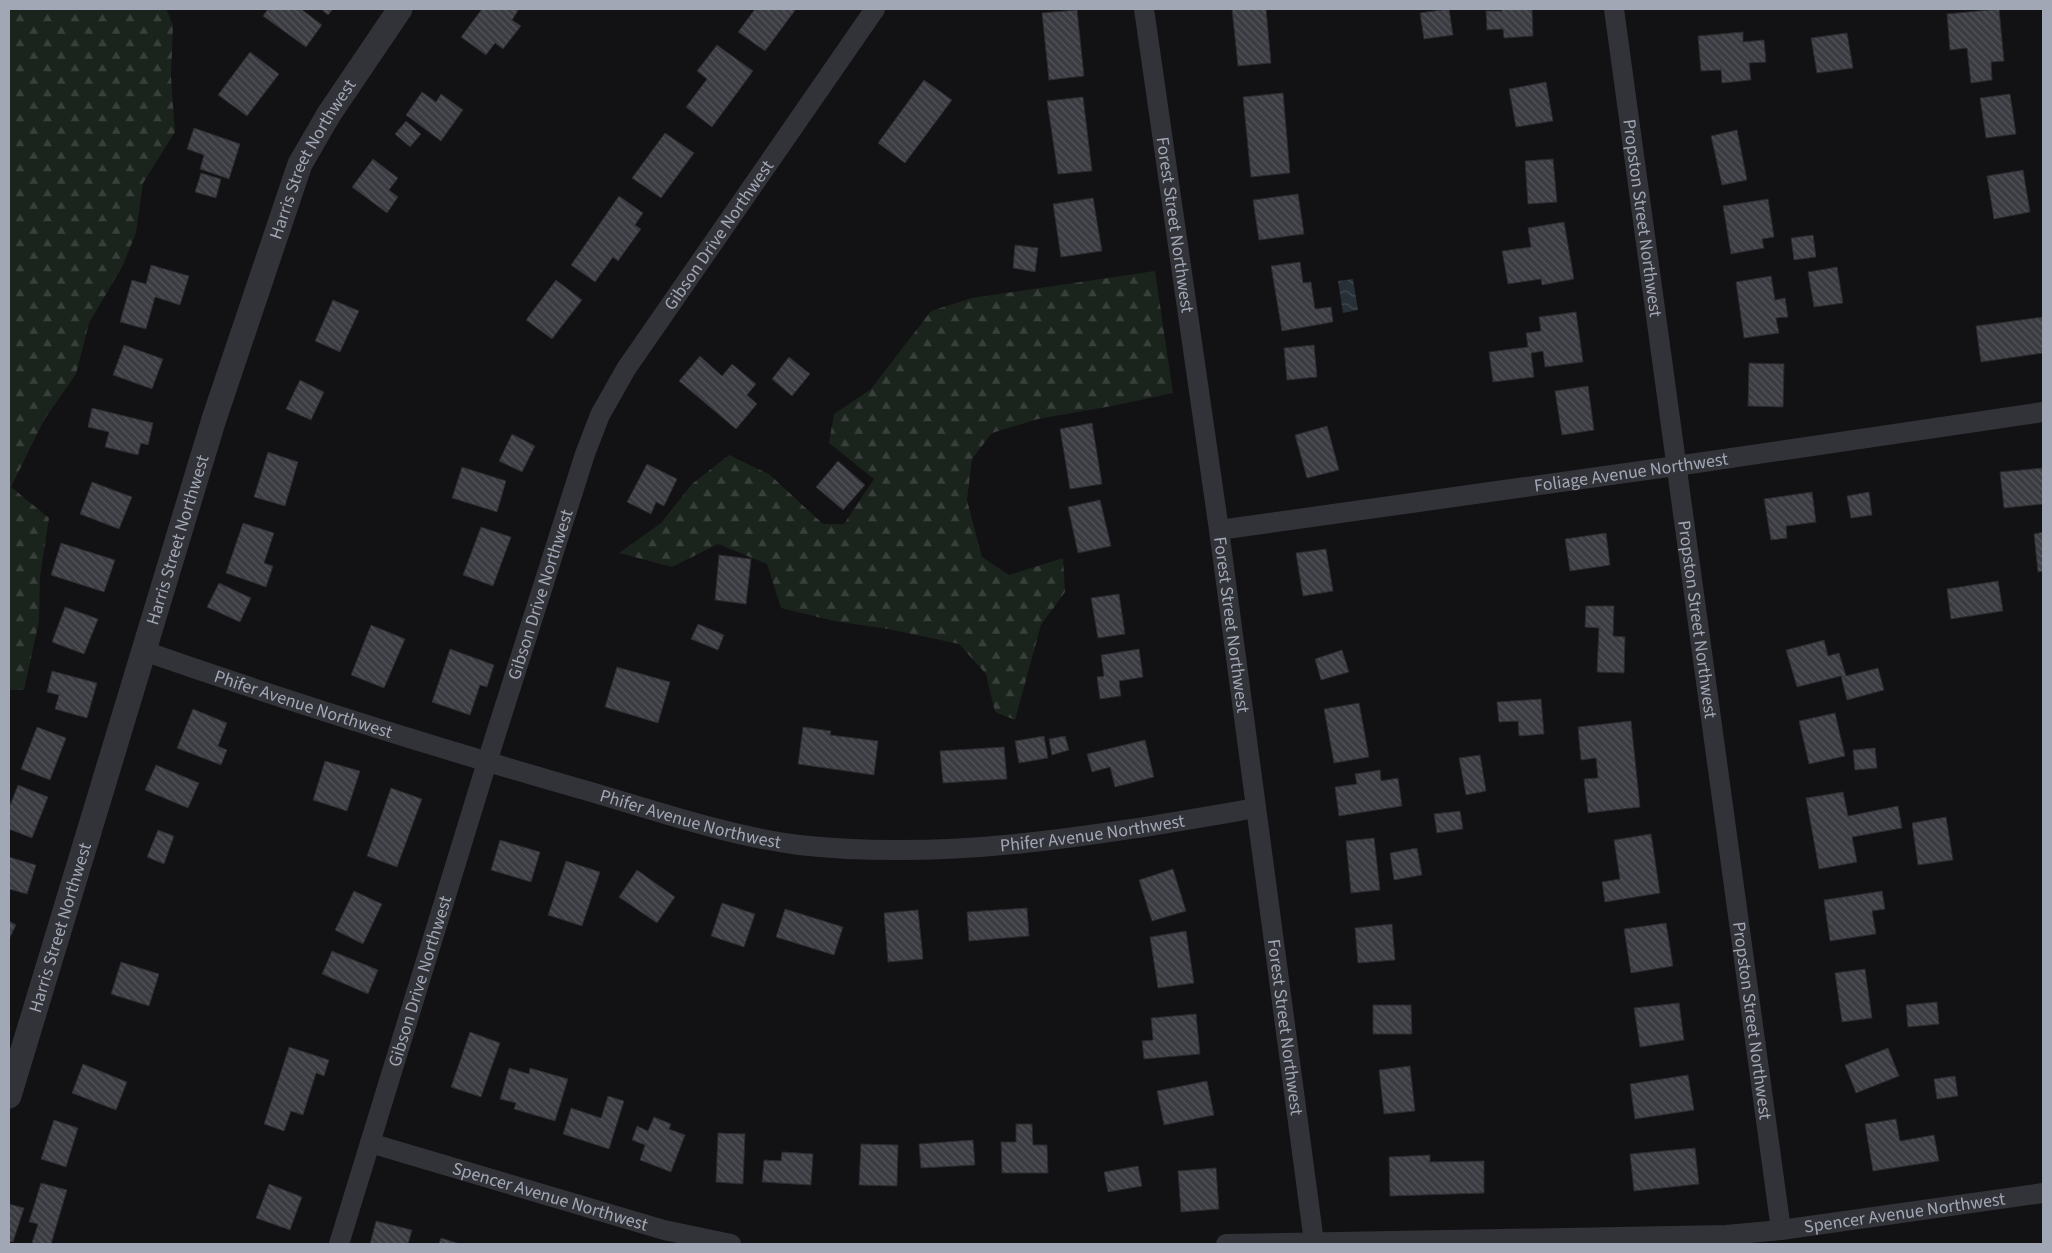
<svg xmlns="http://www.w3.org/2000/svg" width="2052" height="1253" font-family="'Source Sans 3',sans-serif">
	<style>
		.forest { fill: url(#forest-firs) }
		.water { fill: url(#water-waves) }
		.building { fill: url(#building-back-hatch); stroke: #2b2b2f }
		.lines { fill: none; stroke-linecap: round; stroke-linejoin: round }
		.minor { stroke: #323338; stroke-width: 20 }
		.tertiary { stroke: #323338; stroke-width: 25 }
		.labels { text-anchor: middle; dominant-baseline: central; stroke-width: 4; stroke-linejoin: round; paint-order: stroke }
		.street-label { font-size: 18px; fill: #a2a7b5; stroke: #0d0c0e }
	</style>
	<defs>
		<pattern id="forest-firs" width="22" height="20" patternUnits="userSpaceOnUse" patternTransform="scale(1.25)"><rect width="22" height="20" fill="#1b231d"/><path d="M5 1l3.5 6h-7zM16 11l3.5 6h-7z" fill="#39403c"/></pattern>
		<pattern id="water-waves" width="16" height="10" patternUnits="userSpaceOnUse" patternTransform="scale(1.25)"><rect width="16" height="10" fill="#273037"/><path d="M0 5q4-4 8 0t8 0" fill="none" stroke="#434b52"/></pattern>
		<pattern id="building-back-hatch" width="6" height="6" patternUnits="userSpaceOnUse" patternTransform="scale(1.25)"><rect width="6" height="6" fill="#3b3c41"/><path d="M-1 5l2 2M0 0l6 6M5-1l2 2" fill="none" stroke="#54555a"/></pattern>
	</defs>
	<rect width="100%" height="100%" fill="#121113"/>
	<!-- forest -->
	<path class="forest" d="M9 9H166L173 25 171 77 175 132 143 183 136 233 122 267 89 323 76 374 44 420 11 487 49 518 40 577 39 621 24 690H9Z
		M1155 271 1173 393 1112 406 1038 419 992 433 972 459 967 500 982 557 1009 575 1063 558 1065 592 1041 625 1015 720 995 712 986 674 959 644 888 629 834 621 781 608 767 564 718 544 672 567 619 553 661 523 692 484 729 455 769 474 823 524H844L874 479 829 443 834 414 871 389 931 311 972 298Z"/>
	<!-- water -->
	<path class="water" d="M1353 279 1358 310 1343 313 1338 281Z"/>
	<!-- building -->
	<path class="building" d="M268 9H301L322 25 306 47 263 16Z
		M321 9H333L328 15Z
		M482 9H519L512 20 521 26 503 49 495 43 486 55 461 37Z
		M755 9H796L765 51 738 32Z
		M1232 9H1266L1271 63 1238 66Z
		M1449 9 1453 35 1424 39 1420 13Z
		M1502 9H1532L1533 36 1504 38 1503 29 1487 30 1486 11H1502Z
		M1999 9 2004 61 1991 62 1992 80 1971 83 1967 48 1950 50 1947 14Z
		M1077 10 1084 76 1049 80 1042 13Z
		M1743 32V42L1764 40 1766 62 1749 63 1751 80 1722 83 1721 70 1701 71 1698 36Z
		M1847 33 1853 68 1817 73 1811 38Z
		M717 45 753 71 712 127 686 107 707 79 697 71Z
		M250 52 279 74 247 116 218 95Z
		M924 80 952 100 905 163 878 143Z
		M1546 82 1553 121 1516 127 1509 89Z
		M422 92 436 102 441 94 463 110 441 141 406 115Z
		M1283 93 1290 173 1251 177 1243 97Z
		M2010 94 2016 134 1986 138 1980 98Z
		M1083 97 1092 171 1058 174 1047 101Z
		M406 121 421 134 410 147 395 134Z
		M194 128 240 144 229 179 200 169 204 155 187 149Z
		M1737 130 1747 180 1722 185 1711 136Z
		M665 133 694 153 661 198 632 178Z
		M373 159 398 178 389 190 398 197 387 213 352 187Z
		M1553 159 1557 202 1528 204 1525 161Z
		M2023 170 2030 212 1994 219 1987 176Z
		M201 173 221 179 216 198 195 192Z
		M1298 194 1304 234 1259 240 1253 200Z
		M619 196 643 213 635 225 641 229 618 261 613 257 595 282 571 265Z
		M1093 198 1102 251 1061 257 1053 204Z
		M1768 199 1774 237 1762 239 1764 248 1731 254 1723 206Z
		M1564 222 1574 279 1542 285 1541 279 1508 284 1502 251 1531 247 1528 228Z
		M1813 235 1816 257 1794 260 1791 238Z
		M1015 245 1038 248 1035 272 1013 268Z
		M1300 262 1303 283 1311 282 1315 309 1331 307 1333 322 1282 331 1271 266Z
		M151 265 189 276 180 305 155 297 146 329 120 322 132 280 146 284Z
		M1837 267 1843 303 1814 307 1808 272Z
		M1771 276 1775 300 1785 298 1788 317 1776 318 1779 333 1744 338 1736 282Z
		M556 280 582 300 552 339 526 320Z
		M333 300 359 311 340 352 315 341Z
		M1576 312 1583 362 1545 367 1543 351 1531 353 1534 377 1493 382 1489 352 1528 347 1526 333 1541 331 1539 317Z
		M2043 317V353L1981 362 1976 326Z
		M124 345 163 359 152 389 113 375Z
		M1314 345 1317 377 1287 380 1284 348Z
		M700 356 722 376 732 364 756 384 747 395 757 404 736 429 679 381Z
		M789 357 810 374 792 396 772 379Z
		M1749 363 1784 364 1783 407 1748 406Z
		M300 380 324 392 311 420 286 409Z
		M1588 386 1594 430 1562 435 1555 391Z
		M92 408 153 423 148 445 141 443 138 455 105 447 109 432 88 427Z
		M1092 423 1102 484 1070 489 1060 429Z
		M1327 426 1339 470 1307 478 1295 435Z
		M512 434 535 446 522 472 499 461Z
		M268 452 298 462 285 506 254 497Z
		M838 461 865 485 843 510 816 487Z
		M647 464 677 479 664 506 656 502 651 514 627 502Z
		M462 467 506 481 497 512 452 498Z
		M2043 468V504L2004 508 2000 472Z
		M92 482 132 497 119 529 80 514Z
		M1812 492 1816 522 1786 526 1787 538 1771 540 1764 499Z
		M1869 492 1872 515 1851 518 1847 496Z
		M1100 500 1111 546 1078 553 1068 507Z
		M243 523 274 533 264 563 273 566 266 587 226 573Z
		M481 527 511 537 493 586 463 575Z
		M2043 532V571L2038 572 2034 534Z
		M1606 533 1610 565 1570 571 1565 539Z
		M61 543 115 560 104 592 51 575Z
		M1326 549 1333 591 1303 596 1296 553Z
		M719 555 751 559 746 604 715 600Z
		M1998 581 2003 611 1951 619 1947 589Z
		M219 583 251 598 240 622 207 607Z
		M1119 594 1125 634 1098 638 1091 598Z
		M1586 606H1614L1613 636 1625 637 1624 673 1597 672 1599 628 1585 627Z
		M65 607 98 619 84 654 52 642Z
		M698 624 724 635 718 650 691 639Z
		M371 625 405 639 384 688 351 675Z
		M1824 640 1828 656 1839 653 1846 676 1878 668 1884 690 1847 700 1841 676 1797 687 1786 650Z
		M450 649 494 665 487 687 480 685 470 715 432 702Z
		M1139 649 1143 677 1119 681 1121 696 1100 699 1097 677 1104 676 1101 655Z
		M1342 650 1349 672 1321 680 1315 659Z
		M617 667 670 682 658 723 605 707Z
		M52 671 97 683 87 718 55 709 59 695 47 692Z
		M1541 699 1544 734 1519 736 1518 721 1499 722 1497 702Z
		M1359 703 1369 757 1334 763 1324 709Z
		M193 709 227 723 218 746 227 750 221 765 177 748Z
		M1835 713 1845 756 1809 764 1799 721Z
		M1631 721 1640 807 1588 813 1584 779 1598 778 1596 758 1581 760 1578 727Z
		M37 727 66 738 50 780 21 769Z
		M803 727 831 731 830 735 878 741 874 775 798 764Z
		M1044 736 1048 758 1019 763 1015 741Z
		M1065 736 1069 750 1052 755 1049 739Z
		M1145 740 1154 777 1115 787 1110 767 1092 772 1087 754Z
		M1004 747 1007 779 943 783 940 751Z
		M1875 748 1877 768 1855 770 1853 750Z
		M1480 755 1486 791 1466 795 1459 758Z
		M325 761 360 771 347 811 313 800Z
		M156 765 199 783 188 808 145 790Z
		M1380 770 1381 781 1398 778 1402 806 1339 816 1335 787 1357 784 1355 774Z
		M18 785 48 797 32 838 9 829V808Z
		M391 788 422 799 397 867 367 856Z
		M1843 792 1848 816 1898 806 1902 828 1852 837 1857 862 1819 869 1806 798Z
		M1460 811 1463 829 1437 833 1434 814Z
		M1946 817 1953 860 1918 865 1912 823Z
		M158 830 174 836 164 864 147 857Z
		M1651 834 1660 893 1605 902 1602 882 1620 879 1614 840Z
		M1374 838 1380 890 1351 893 1346 841Z
		M500 840 540 852 531 882 491 870Z
		M1417 848 1422 875 1394 880 1390 853Z
		M9 857 36 865 27 894 9 889Z
		M566 861 600 872 582 926 548 915Z
		M1173 869 1186 911 1152 921 1139 880Z
		M637 870 675 897 657 923 619 897Z
		M354 891 382 904 363 944 335 930Z
		M1882 891 1885 909 1872 911 1876 934 1830 941 1824 900Z
		M722 903 755 914 744 947 711 936Z
		M1027 908 1029 936 969 941 967 912Z
		M785 909 843 927 834 955 776 937Z
		M918 910 923 959 888 962 884 913Z
		M9 921 16 925 9 939Z
		M1666 923 1673 966 1631 973 1624 929Z
		M1392 924 1395 960 1358 963 1355 928Z
		M1186 931 1194 983 1158 988 1150 937Z
		M332 951 378 970 368 994 322 974Z
		M121 962 159 974 149 1006 111 994Z
		M1865 969 1872 1018 1842 1022 1835 973Z
		M1937 1002 1939 1024 1908 1027 1906 1005Z
		M1679 1003 1684 1040 1640 1047 1634 1008Z
		M1373 1005H1411L1412 1034H1373Z
		M1196 1014 1200 1054 1144 1059 1142 1041 1153 1040 1151 1018Z
		M470 1032 500 1043 481 1097 451 1087Z
		M289 1047 329 1060 324 1076 316 1073 303 1115 291 1111 284 1131 264 1124Z
		M1888 1048 1899 1076 1856 1093 1845 1065Z
		M83 1064 127 1082 116 1110 72 1093Z
		M1410 1066 1415 1111 1384 1114 1379 1070Z
		M509 1068 529 1074 530 1068 568 1079 555 1121 514 1109 516 1103 500 1099Z
		M1688 1075 1694 1110 1635 1119 1630 1084Z
		M1955 1076 1958 1096 1937 1099 1934 1079Z
		M1207 1081 1214 1115 1164 1125 1157 1091Z
		M608 1096 624 1101 609 1149 563 1134 571 1108 601 1118Z
		M654 1117 671 1124 669 1129 685 1135 671 1172 640 1160 645 1145 632 1140 637 1126 648 1131Z
		M1896 1119 1900 1141 1934 1135 1939 1161 1873 1171 1865 1124Z
		M54 1120 78 1128 66 1167 41 1159Z
		M1016 1124H1032L1033 1145H1047L1048 1173H1002L1001 1142H1016Z
		M718 1133 745 1134 743 1184 716 1182Z
		M973 1140 975 1165 921 1168 919 1144Z
		M861 1144 898 1145 897 1186 859 1185Z
		M1695 1148 1699 1184 1634 1191 1630 1154Z
		M782 1152 813 1154 811 1185 762 1182 764 1160 781 1161Z
		M1430 1155V1162L1484 1161V1193L1390 1196 1389 1157Z
		M1138 1166 1142 1186 1108 1192 1104 1172Z
		M1216 1168 1219 1209 1181 1212 1178 1171Z
		M41 1183 67 1190 51 1244 32 1243 38 1224 29 1222Z
		M269 1184 302 1197 290 1230 256 1218Z
		M9 1204 24 1208 13 1242 9 1241Z
		M376 1221 412 1230 408 1244H370Z
		M441 1238 460 1244H439Z"/>
	<g class="lines">
		<!-- minor -->
		<g class="minor">
			<path id="s1" d="M1144 9 1219 530 1314 1242"/>
			<path id="s2" d="M1614 9 1781 1230"/>
			<path id="s3" d="M1219 530 1697 463 2043 412"/>
			<path id="s4" d="M144 651C287 701 431 746 577 788 648 808 727 836 799 845 953 862 1105 834 1256 808"/>
			<path id="s5" d="M370 1143 664 1230 731 1244"/>
			<path id="s6" d="M339 1244 487 762 585 454 600 415 626 369 875 9"/>
			<path id="s7" d="M1226 1244 1726 1235 1781 1230 2043 1193"/>
		</g>
		<!-- tertiary -->
		<path class="tertiary" id="s8" d="M9 1096 214 419 300 164 329 114 400 9"/>
	</g>
	<g class="labels">
		<!-- street labels -->
		<g class="street-label">
			<text stroke="none"><textPath href="#s8" startOffset="986">Harris Street Northwest</textPath></text>
			<text stroke="none"><textPath href="#s2" startOffset="211">Propston Street Northwest</textPath></text>
			<text stroke="none"><textPath href="#s1" startOffset="218">Forest Street Northwest</textPath></text>
			<text stroke="none"><textPath href="#s6" startOffset="1085">Gibson Drive Northwest</textPath></text>
			<text stroke="none"><textPath href="#s3" startOffset="416">Foliage Avenue Northwest</textPath></text>
			<text stroke="none"><textPath href="#s8" startOffset="581">Harris Street Northwest</textPath></text>
			<text stroke="none"><textPath href="#s6" startOffset="680">Gibson Drive Northwest</textPath></text>
			<text stroke="none"><textPath href="#s2" startOffset="616">Propston Street Northwest</textPath></text>
			<text stroke="none"><textPath href="#s1" startOffset="622">Forest Street Northwest</textPath></text>
			<text stroke="none"><textPath href="#s4" startOffset="168">Phifer Avenue Northwest</textPath></text>
			<text stroke="none"><textPath href="#s4" startOffset="572">Phifer Avenue Northwest</textPath></text>
			<text stroke="none"><textPath href="#s4" startOffset="978">Phifer Avenue Northwest</textPath></text>
			<text stroke="none"><textPath href="#s8" startOffset="176">Harris Street Northwest</textPath></text>
			<text stroke="none"><textPath href="#s6" startOffset="275">Gibson Drive Northwest</textPath></text>
			<text stroke="none"><textPath href="#s2" startOffset="1021">Propston Street Northwest</textPath></text>
			<text stroke="none"><textPath href="#s1" startOffset="1028">Forest Street Northwest</textPath></text>
			<text stroke="none"><textPath href="#s5" startOffset="188">Spencer Avenue Northwest</textPath></text>
			<text stroke="none"><textPath href="#s7" startOffset="680">Spencer Avenue Northwest</textPath></text>
		</g>
	</g>
	<!-- border -->
	<rect width="2052" height="1253" fill="none" stroke="#a2a7b5" stroke-width="20"/>
</svg>
